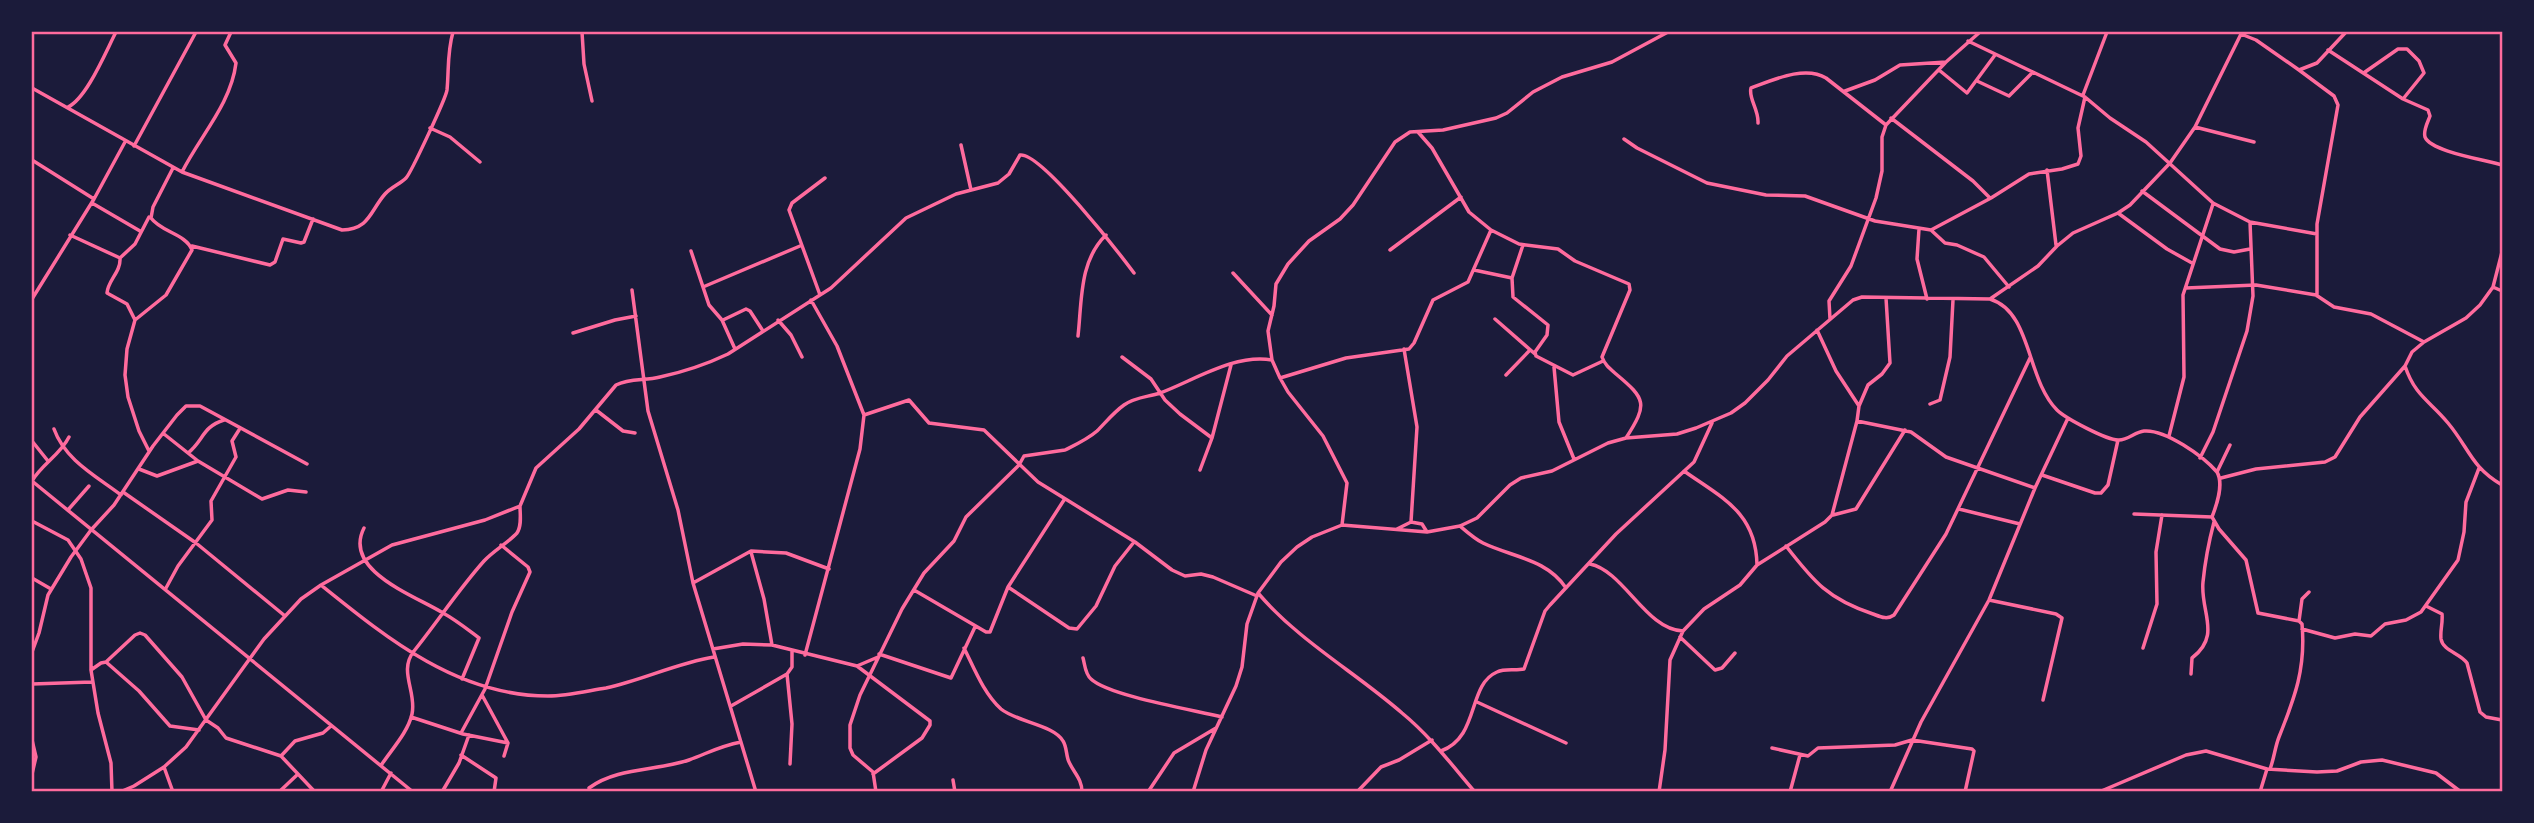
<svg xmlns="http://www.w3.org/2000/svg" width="2534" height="823" font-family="Cabin,sans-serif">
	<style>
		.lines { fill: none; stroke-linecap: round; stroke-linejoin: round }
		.minor { stroke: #ff6b9d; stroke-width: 3.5 }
		.neatline { fill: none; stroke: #ff6b9d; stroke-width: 2.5 }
	</style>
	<rect width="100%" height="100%" fill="#1b1b3a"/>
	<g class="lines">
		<!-- minor -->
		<path class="minor" d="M582 32 584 64 592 101
			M2241 34 2256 40 2299 70 2317 63 2346 32
			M1968 41 2085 97 2110 118 2146 142 2213 203 2250 222 2253 296 2247 331 2213 432 2200 458
			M2328 50 2403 99 2428 110 2430 116C2428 122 2423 130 2425 137 2431 152 2487 160 2502 165
			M1939 70 1967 93 1995 55
			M2299 70 2334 96 2338 105 2317 224V296
			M2365 72 2398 49H2407L2419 61 2424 73 2403 99
			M1977 81 2009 96 2033 72
			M32 88 182 172 342 230C370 229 370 211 385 194 391 187 400 184 406 178 411 173 446 98 447 90 449 69 447 53 453 32
			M1845 91 1875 80 1900 65 1946 62
			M2083 95 2107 32
			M68 107C87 98 106 51 116 32
			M1891 118 1973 181 1990 198
			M1758 123C1759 110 1748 98 1751 88 1773 80 1805 65 1826 78L1886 125
			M2195 127 2254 142
			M430 128 450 137 480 162
			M1418 132 1432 148 1469 212 1491 230 1519 244 1558 249 1575 261 1629 284 1630 290 1602 357C1605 365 1609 368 1616 374 1646 399 1648 404 1626 438
			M1624 139 1637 148 1707 183 1766 195 1805 196 1875 221 1931 230 1991 198 2029 174 2062 169 2078 164 2081 156 2078 128 2085 97
			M961 145 971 190
			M134 146 196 32
			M32 160 94 199
			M2047 170 2056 245
			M182 172C200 136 231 104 236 63L225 45 231 32
			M2142 191 2220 249 2234 252 2250 249
			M92 203 140 231
			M2118 213 2167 249 2192 263
			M2250 222 2317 234
			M1919 229 1917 259 1927 299
			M1932 231 1945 243 1957 245 1984 257 2009 287
			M70 235 120 258 135 244 149 217
			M192 246 270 265 275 262 283 239 301 243 304 242 313 219
			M1390 250 1461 197
			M691 251 709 305 722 320 735 349
			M120 258C121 272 108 280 107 293L127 304 135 320
			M1474 270 1512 278 1513 297 1548 325 1547 335 1535 352 1536 356 1573 375 1603 361
			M1233 273 1272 315
			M1512 278 1523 245
			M703 287 800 246
			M2493 287 2502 291
			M2186 288 2256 285 2316 295 2334 307 2371 314 2424 342
			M632 290 648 411 678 510 693 583 756 792
			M820 295 789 210 792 203 825 178
			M32 299 94 199 125 142
			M1990 299 2038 266 2057 246 2073 233 2118 213 2130 205 2170 163 2195 127 2242 32
			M1495 319 1535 354
			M1830 319 1829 301 1851 266 1876 198 1882 171V137L1886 125 1946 62 1980 32
			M723 320 746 309 750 311 763 331
			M778 320 791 335 802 357
			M573 333 615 320 636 316
			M1078 336C1082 301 1079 261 1106 235
			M1122 357 1151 379 1165 400 1180 414 1212 438
			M2405 366C2415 396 2430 401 2448 423 2469 448 2471 467 2502 485
			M1554 367 1559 422 1574 459
			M1506 375 1530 350
			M1280 378 1346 358 1409 349 1414 343 1433 300 1468 282 1491 230
			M1930 404 1940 400 1950 357 1953 300
			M1859 406 1868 385 1882 374 1890 363 1886 298
			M596 410 623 431 635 433
			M864 415 909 400 929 423 984 430 1038 482 1135 542 1172 570 1185 576 1201 574 1213 577 1257 596
			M1857 421 1911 432 1946 457 2035 488
			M54 429C65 460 96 476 121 495
			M164 434 198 461
			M2169 436 2184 377 2183 295 2213 204
			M32 441 48 461
			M149 451 139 431 128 397 125 375 127 349 135 320 166 295 192 250C186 234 161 232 151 218L153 207 173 168
			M188 453C204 440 202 427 224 420
			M139 469 157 476 198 461 262 499 288 490 306 492
			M1200 470 1212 438 1231 365
			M1684 471C1722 498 1756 512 1757 565
			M2217 472 2230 445
			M2042 475 2095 493H2101L2108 485 2118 440
			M2221 478 2256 469 2325 462 2335 457 2360 417 2405 366 2412 352 2424 342 2466 318 2480 305 2493 287 2502 252
			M32 481 413 792
			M32 481C42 464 60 455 69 437
			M123 492 196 543 285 616
			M1959 509 2020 524
			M68 510 89 486
			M2134 514 2212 517
			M1833 515 1856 509 1905 430
			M32 521 68 540 81 559 91 588V670L98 713 111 763 112 792
			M1411 522 1422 524 1427 532
			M1342 525 1347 483 1323 436 1288 392 1280 378 1272 360 1268 331 1274 306 1276 284 1288 264 1309 241 1340 219 1353 205 1395 142 1410 132 1443 130 1496 118 1507 113 1533 92 1562 77 1612 62 1668 32
			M1460 526C1467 532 1475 539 1483 543 1512 557 1547 559 1566 588
			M364 528C342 571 416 596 443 613 456 620 467 629 479 638L462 679
			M1397 529 1411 522 1417 427 1404 349
			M1786 546C1814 582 1828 599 1873 614 1881 617 1887 620 1894 615L1946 534 2030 358
			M751 552 764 599 772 645
			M1590 564C1624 571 1646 630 1683 631L1704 609 1740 585 1757 565 1825 522 1832 515 1857 421 1859 406 1836 371 1817 330
			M32 578 51 589
			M693 583 751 551 786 553 829 569
			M321 585C388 639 458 696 548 696 567 696 587 691 606 688 643 680 677 663 714 657
			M1008 587 1069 628 1077 629 1096 606 1115 566 1134 542
			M166 588 178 566 212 520 211 501 236 457 232 441 239 430
			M914 590 986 632H990L1008 587 1064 500
			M1258 593C1299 641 1355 672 1402 713 1430 736 1451 764 1475 792
			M1989 600 2056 614 2062 618 2043 700
			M2426 606 2442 614C2443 623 2440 630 2441 639 2443 651 2460 653 2467 663L2480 712 2486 717 2502 720
			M2299 621 2302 599 2309 592
			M2302 629 2335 638 2355 634 2371 636 2385 624 2406 620 2421 612 2458 560 2464 532 2466 502 2479 468
			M1680 637 1715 670 1722 668 1735 653
			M964 648C974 668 984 694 1001 709 1017 722 1054 725 1063 741 1067 747 1066 756 1069 762 1074 773 1082 779 1082 792
			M2143 648 2157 604 2156 552 2162 515
			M713 649 743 644 772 645 857 666 930 721V725L922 738 873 774
			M32 652 39 633 48 595 71 557 91 530 114 505 153 446 177 415 186 406H200L307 464
			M879 654 951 678 975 627
			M805 655 860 449 864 415 837 346 811 300
			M1083 658C1085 665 1085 674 1091 679 1109 696 1194 710 1222 717
			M106 662 135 635 140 633 145 635 182 677 206 720 218 728 226 738 281 756 295 741 323 733 331 726
			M857 666 878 657
			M91 670 101 663 106 662 139 691 170 726 199 730
			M787 674 792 724 790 764
			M2191 674 2192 658C2222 635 2200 612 2203 582 2205 562 2209 541 2214 522
			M32 684 92 682
			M482 695 508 743 504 756
			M1477 702 1566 743
			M731 706 787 674 792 667V651
			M411 717 463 734 508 743
			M461 733 485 689 512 612 530 572 528 567 501 545
			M32 740 36 757 32 774
			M1772 748 1808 756 1818 748 1895 745 1912 740 1972 749 1974 751 1965 792
			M1441 751C1480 737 1467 685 1497 672 1505 668 1515 671 1524 669L1545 611 1550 605 1616 534 1694 462 1712 423
			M461 755 496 778 494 792
			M281 756 315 792
			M382 764C392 749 408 732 412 714 417 692 398 671 414 651 438 621 459 589 484 561 493 551 509 542 517 533 522 526 520 514 520 506
			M164 767 173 792
			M953 780 955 792
			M589 788C617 767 657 771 689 760 708 753 720 746 741 742
			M120 792 134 786 164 767 186 747 264 639 301 599 321 585 392 545 485 520 520 506 536 468 579 429 616 385C630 378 645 381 660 377 683 372 707 364 728 354L831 288 906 218 956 194 998 183 1009 174 1020 155C1041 152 1119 253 1134 273
			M279 792 298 774
			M381 792 391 773
			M442 792 459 763 469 735
			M876 792 873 772 853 755 850 748V725L860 695 902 609 924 573 954 541 966 517 1019 465 1024 456 1065 450C1075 445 1088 439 1097 431 1106 422 1114 412 1124 405 1135 397 1148 397 1160 393 1193 381 1235 353 1272 360
			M1148 792 1174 753 1216 728
			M1193 792 1206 750 1236 686 1242 667 1247 624 1258 593 1281 562 1297 547 1312 537 1342 525 1427 532 1460 526 1477 518 1510 485 1521 478 1552 471 1608 443 1626 438 1677 434 1696 428 1731 413 1745 403 1768 380 1787 356 1853 300 1862 297 1990 299C2032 312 2026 379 2057 410 2065 418 2108 441 2119 440 2128 440 2135 432 2144 431 2165 429 2203 456 2217 472 2224 484 2217 504 2212 517L2219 529 2246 560 2258 613 2299 621 2302 624C2306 668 2295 697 2279 737 2275 747 2274 759 2270 769
			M1357 792 1381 767 1399 760 1432 740
			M1659 792 1665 750 1670 660 1683 631
			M1790 792 1800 755
			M1890 792 1921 722 1989 600 2035 488 2068 418
			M2099 792 2186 755 2206 751 2267 769 2317 772 2337 771 2361 762 2382 760 2436 773 2461 792
			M2260 792 2267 769"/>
	</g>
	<!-- border -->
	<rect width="2534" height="823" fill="none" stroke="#1b1b3a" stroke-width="66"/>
	<rect x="33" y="33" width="2468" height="757" class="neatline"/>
</svg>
